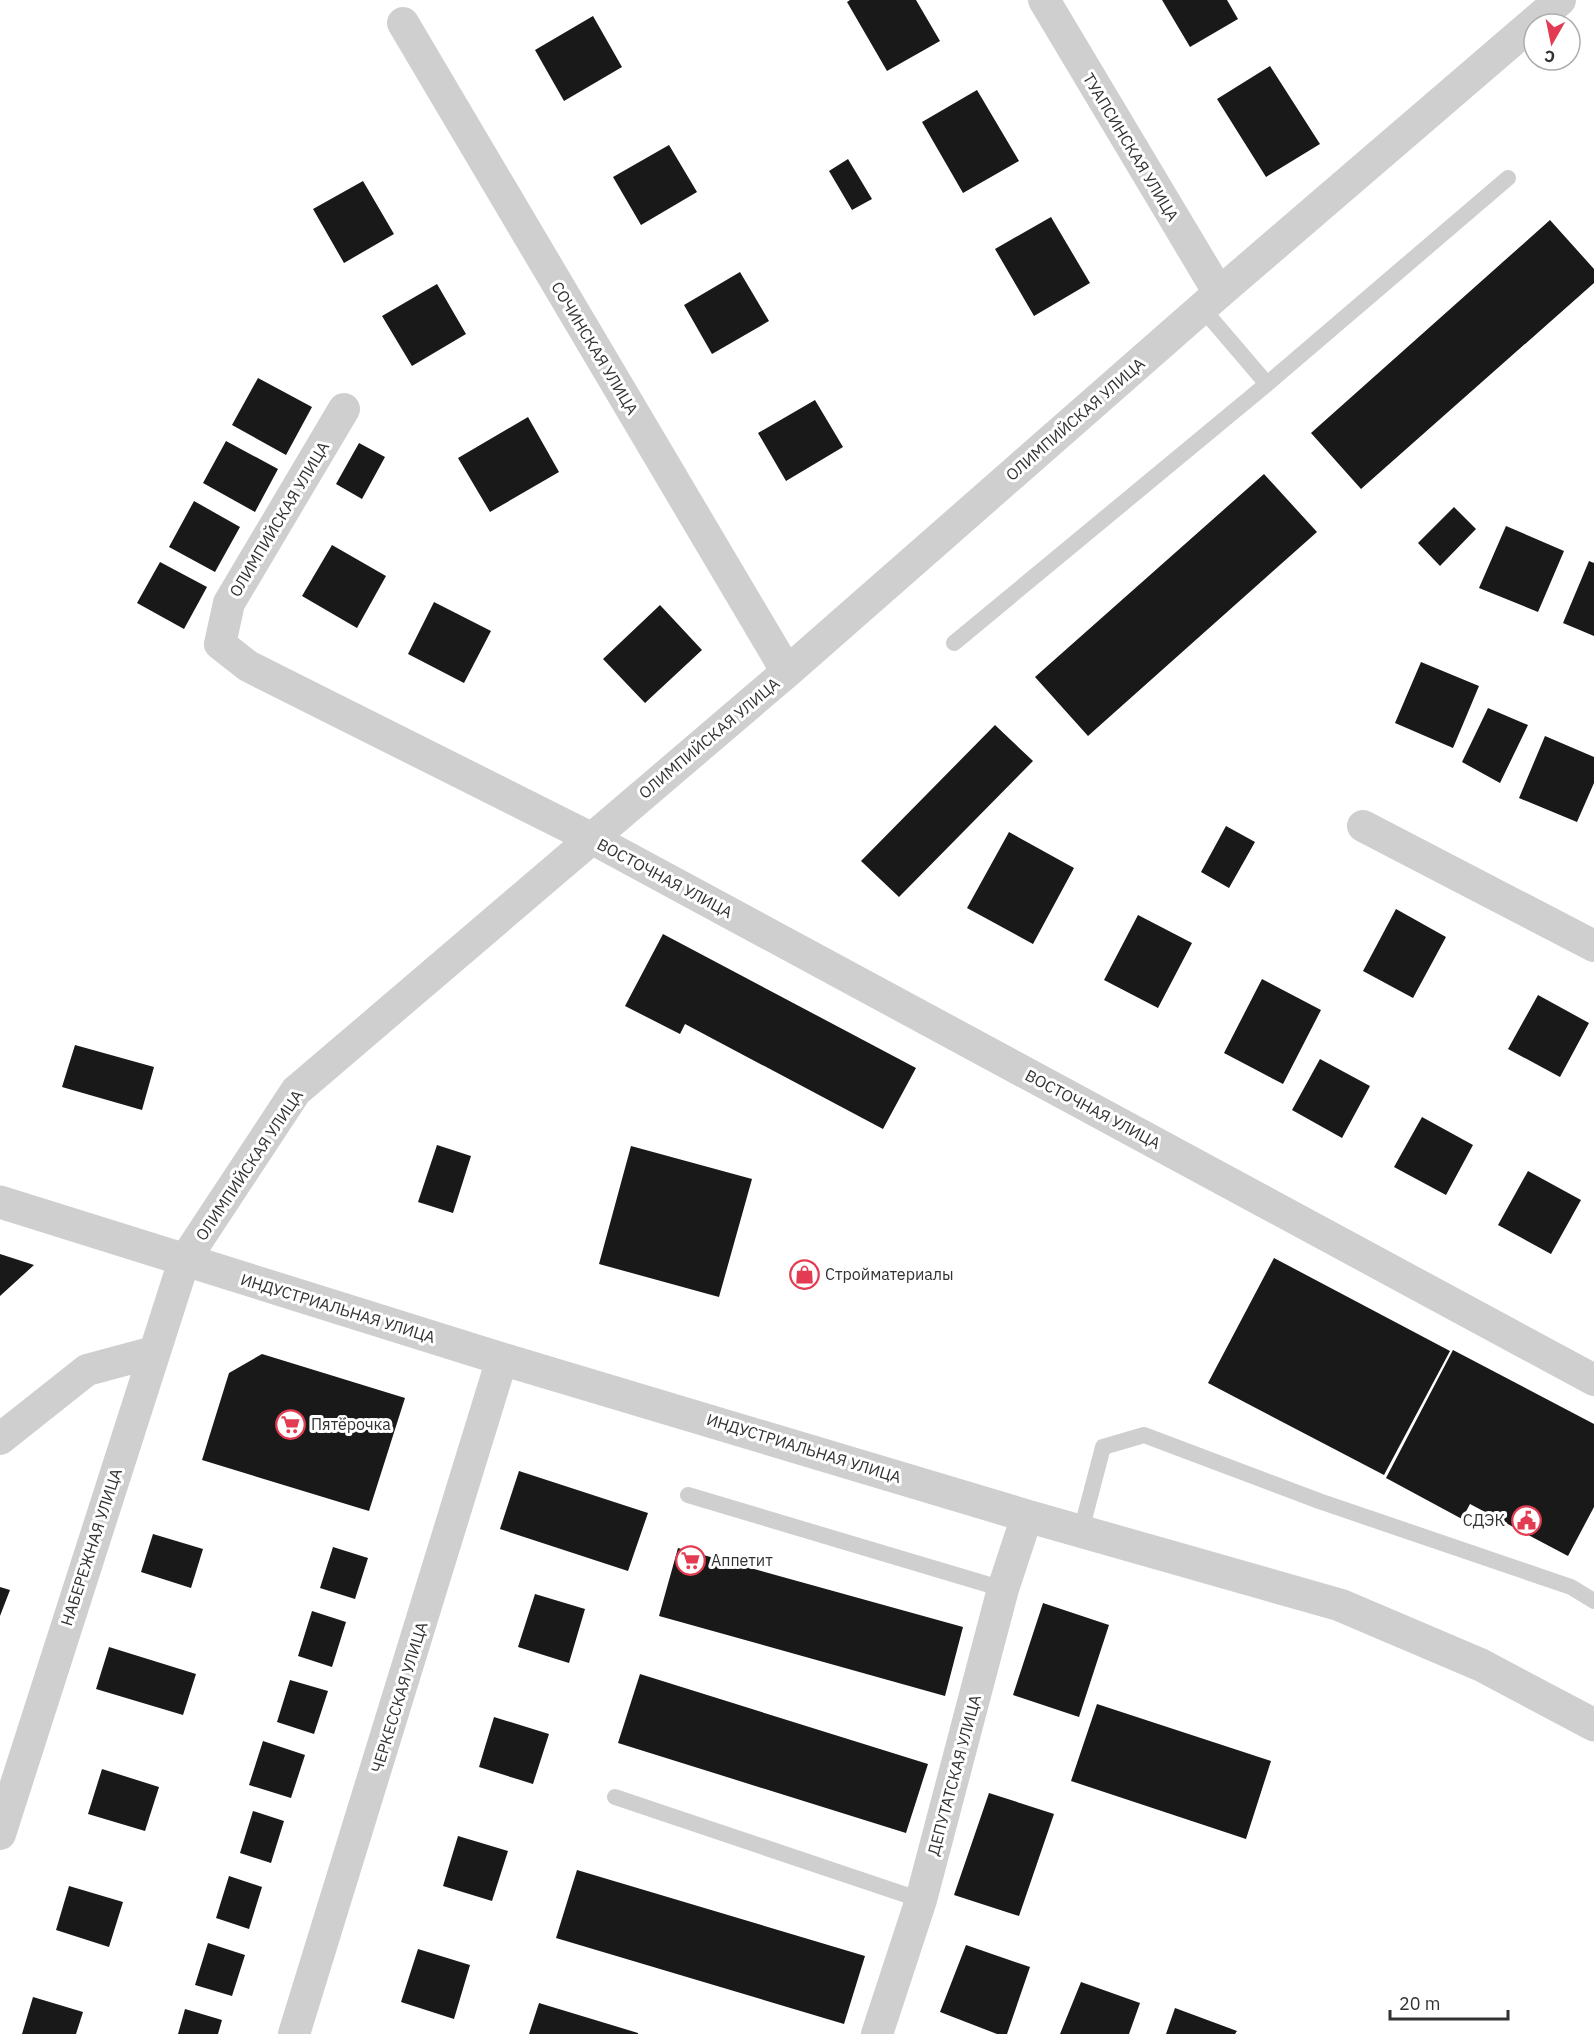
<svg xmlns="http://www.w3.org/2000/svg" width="1594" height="2034" font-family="'IBM Plex Sans',sans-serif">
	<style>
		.building { fill: #191919 }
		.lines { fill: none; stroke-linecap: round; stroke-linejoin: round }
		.service { stroke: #cfcfcf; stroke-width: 16 }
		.minor { stroke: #cfcfcf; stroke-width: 32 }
		.tertiary { stroke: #cfcfcf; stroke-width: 33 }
		.labels { text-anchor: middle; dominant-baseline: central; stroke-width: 6; stroke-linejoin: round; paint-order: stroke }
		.street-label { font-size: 16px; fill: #323232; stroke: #fff }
		.poi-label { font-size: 16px; fill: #323232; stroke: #fff; text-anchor: start }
	</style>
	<rect width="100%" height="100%" fill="#fff"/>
	<!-- building -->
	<path class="building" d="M850 0H916L940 41 887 71 847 2Z
		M1162 0H1227L1238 19 1190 47Z
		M593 16 622 67 564 101 535 50Z
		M1270 66 1320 144 1266 177 1217 99Z
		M977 90 1019 161 963 193 922 122Z
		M669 145 697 192 641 225 613 177Z
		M848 159 872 199 852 210 829 171Z
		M363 181 394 234 344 263 313 209Z
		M1051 217 1090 283 1034 316 995 249Z
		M1550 220 1594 269V283L1361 489 1311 433Z
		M740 272 769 321 712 354 684 305Z
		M437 284 466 334 412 366 382 316Z
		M258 378 312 407 286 455 232 425Z
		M815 400 843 447 786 481 758 433Z
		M528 417 559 472 490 512 458 458Z
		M226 441 278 469 255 512 203 483Z
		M359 443 385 457 362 499 336 484Z
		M1264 474 1317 532 1088 736 1035 677Z
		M194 501 240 527 215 572 169 547Z
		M1454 507 1476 529 1440 566 1418 543Z
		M1506 526 1564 551 1538 612 1479 588Z
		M332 545 386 576 357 628 302 596Z
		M1589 561 1594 563V636L1563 623Z
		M160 562 207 587 184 629 137 603Z
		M434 602 491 631 464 683 408 654Z
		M660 605 702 650 645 703 603 659Z
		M1421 662 1479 686 1453 748 1395 723Z
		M1488 708 1528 725 1500 783 1462 762Z
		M995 725 1033 761 899 897 861 861Z
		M1545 736 1594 757V783L1577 822 1519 798Z
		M1226 826 1255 842 1229 888 1201 872Z
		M1009 832 1074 868 1033 944 967 908Z
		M1396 909 1446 937 1413 998 1363 971Z
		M1138 915 1192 943 1158 1008 1104 980Z
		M663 934 916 1068 883 1129 685 1024 680 1034 625 1006Z
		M1262 979 1321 1010 1283 1084 1224 1053Z
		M1538 995 1589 1023 1560 1077 1508 1049Z
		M75 1045 154 1067 142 1110 62 1087Z
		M1320 1059 1370 1086 1342 1138 1292 1110Z
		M1422 1117 1473 1145 1446 1195 1394 1167Z
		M437 1145 471 1156 453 1213 418 1202Z
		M631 1146 752 1179 719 1297 599 1264Z
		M1528 1171 1581 1200 1551 1254 1498 1225Z
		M0 1254 34 1265 0 1296Z
		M1274 1258 1450 1351 1384 1475 1208 1383Z
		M1453 1350 1594 1424V1507L1568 1556 1470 1504 1462 1519 1386 1478Z
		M262 1354 405 1398 369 1511 202 1460 229 1373Z
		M519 1471 648 1513 628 1571 500 1529Z
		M153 1534 203 1549 191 1588 141 1572Z
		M333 1547 368 1558 355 1599 320 1588Z
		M678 1548 963 1627 945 1696 659 1616Z
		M0 1587 10 1590 0 1616Z
		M535 1594 585 1609 569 1663 518 1647Z
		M1043 1603 1109 1625 1079 1717 1013 1695Z
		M312 1611 346 1622 332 1667 298 1656Z
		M109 1647 196 1674 183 1715 96 1689Z
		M640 1674 928 1764 906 1833 618 1743Z
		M290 1680 328 1691 314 1734 277 1722Z
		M1097 1704 1271 1761 1246 1839 1071 1781Z
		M494 1717 549 1734 533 1784 479 1767Z
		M263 1741 305 1755 291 1798 249 1785Z
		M102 1769 159 1787 145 1831 88 1814Z
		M989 1793 1054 1814 1019 1916 954 1895Z
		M253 1811 284 1821 271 1863 240 1853Z
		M458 1836 508 1851 492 1901 443 1886Z
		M577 1870 865 1956 844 2024 556 1938Z
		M229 1876 262 1887 249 1929 216 1918Z
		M69 1886 123 1902 109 1947 56 1930Z
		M208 1943 245 1955 232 1996 195 1985Z
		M966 1945 1030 1967 1007 2034H997L940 2012Z
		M418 1949 470 1965 454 2019 401 2002Z
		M1081 1982 1140 2003 1129 2034H1060Z
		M33 1997 83 2012 76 2034H22Z
		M539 2003 638 2033V2034H529Z
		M1175 2008 1237 2031 1235 2034H1166Z
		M185 2009 222 2020 218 2034H178Z"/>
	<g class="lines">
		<!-- service -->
		<path class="service" d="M1202 308 1267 384 1508 178
			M954 643 1267 384
			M688 1495 1003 1589
			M1081 1531 1103 1447 1144 1435 1319 1501 1571 1587 1594 1601
			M615 1797 921 1900"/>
		<!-- minor -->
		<path class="minor" d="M1044 0 1219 293
			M403 23 787 672
			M344 409 229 603 220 644 248 666 591 838 1594 1380
			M1363 826 1594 946
			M0 1439 87 1370 154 1352
			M0 1834 184 1261 296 1091 787 672 1219 293 1560 0
			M294 2034 502 1359
			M877 2034 921 1900 1003 1589 1027 1516"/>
		<!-- tertiary -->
		<path class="tertiary" d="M0 1202 502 1359 1027 1516 1340 1605 1481 1665 1594 1725"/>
	</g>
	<!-- icons -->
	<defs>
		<symbol id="shop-ring" viewBox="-11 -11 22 22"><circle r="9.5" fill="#fff" stroke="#e33b51" stroke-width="1.5"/><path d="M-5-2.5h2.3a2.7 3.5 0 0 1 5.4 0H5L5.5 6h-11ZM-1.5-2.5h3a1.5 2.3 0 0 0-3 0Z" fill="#e33b51"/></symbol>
		<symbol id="supermarket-ring" viewBox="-11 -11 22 22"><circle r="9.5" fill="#fff" stroke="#e33b51" stroke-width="1.5"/><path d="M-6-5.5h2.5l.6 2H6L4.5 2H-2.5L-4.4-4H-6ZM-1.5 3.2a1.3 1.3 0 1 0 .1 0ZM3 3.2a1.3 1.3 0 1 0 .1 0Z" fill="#e33b51"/></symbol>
		<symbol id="civic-ring" viewBox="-11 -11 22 22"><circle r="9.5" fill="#fff" stroke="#e33b51" stroke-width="1.5"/><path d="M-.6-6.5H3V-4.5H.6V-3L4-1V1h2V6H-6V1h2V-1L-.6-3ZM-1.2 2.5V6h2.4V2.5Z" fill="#e33b51"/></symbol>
	</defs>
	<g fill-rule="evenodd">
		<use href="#shop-ring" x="788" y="1258" width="33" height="33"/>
		<use href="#supermarket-ring" x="274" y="1408" width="33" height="33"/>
		<use href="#civic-ring" x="1510" y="1504" width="33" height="33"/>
		<use href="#supermarket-ring" x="674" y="1544" width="33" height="33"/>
	</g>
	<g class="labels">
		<!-- street labels -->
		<g class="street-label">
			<text transform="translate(1131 147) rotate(59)">ТУАПСИНСКАЯ УЛИЦА</text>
			<text transform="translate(595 348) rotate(59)">СОЧИНСКАЯ УЛИЦА</text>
			<text transform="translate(1075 419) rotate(-41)">ОЛИМПИЙСКАЯ УЛИЦА</text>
			<text transform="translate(279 519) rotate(-59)">ОЛИМПИЙСКАЯ УЛИЦА</text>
			<text transform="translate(709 738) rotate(-40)">ОЛИМПИЙСКАЯ УЛИЦА</text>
			<text transform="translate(665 878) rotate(28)">ВОСТОЧНАЯ УЛИЦА</text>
			<text transform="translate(1093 1109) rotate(28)">ВОСТОЧНАЯ УЛИЦА</text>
			<text transform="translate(249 1165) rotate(-56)">ОЛИМПИЙСКАЯ УЛИЦА</text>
			<text transform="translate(338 1308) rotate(17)">ИНДУСТРИАЛЬНАЯ УЛИЦА</text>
			<text transform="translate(804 1448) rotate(17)">ИНДУСТРИАЛЬНАЯ УЛИЦА</text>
			<text transform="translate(91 1547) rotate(-72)">НАБЕРЕЖНАЯ УЛИЦА</text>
			<text transform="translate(399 1697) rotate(-73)">ЧЕРКЕССКАЯ УЛИЦА</text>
			<text transform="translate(954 1775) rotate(-75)">ДЕПУТАТСКАЯ УЛИЦА</text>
		</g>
		<!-- poi labels -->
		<g class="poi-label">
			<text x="825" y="1274">Стройматериалы</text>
			<text x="311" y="1424">Пятёрочка</text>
			<text x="1505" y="1520" text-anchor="end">СДЭК</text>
			<text x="711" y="1560">Аппетит</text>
		</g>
	</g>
	<!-- north arrow -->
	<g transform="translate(1552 42) rotate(189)"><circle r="28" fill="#ffffff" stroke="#adadad" stroke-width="1.5"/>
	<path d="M0-4.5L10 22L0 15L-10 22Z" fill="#e33b51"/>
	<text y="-9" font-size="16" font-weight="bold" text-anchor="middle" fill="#323232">С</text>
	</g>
	<!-- scale -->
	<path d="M1390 2010v9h118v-9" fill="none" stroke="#323232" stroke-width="3"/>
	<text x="1399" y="2010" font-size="18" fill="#323232" stroke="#ffffff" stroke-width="4.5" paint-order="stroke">20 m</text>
</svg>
